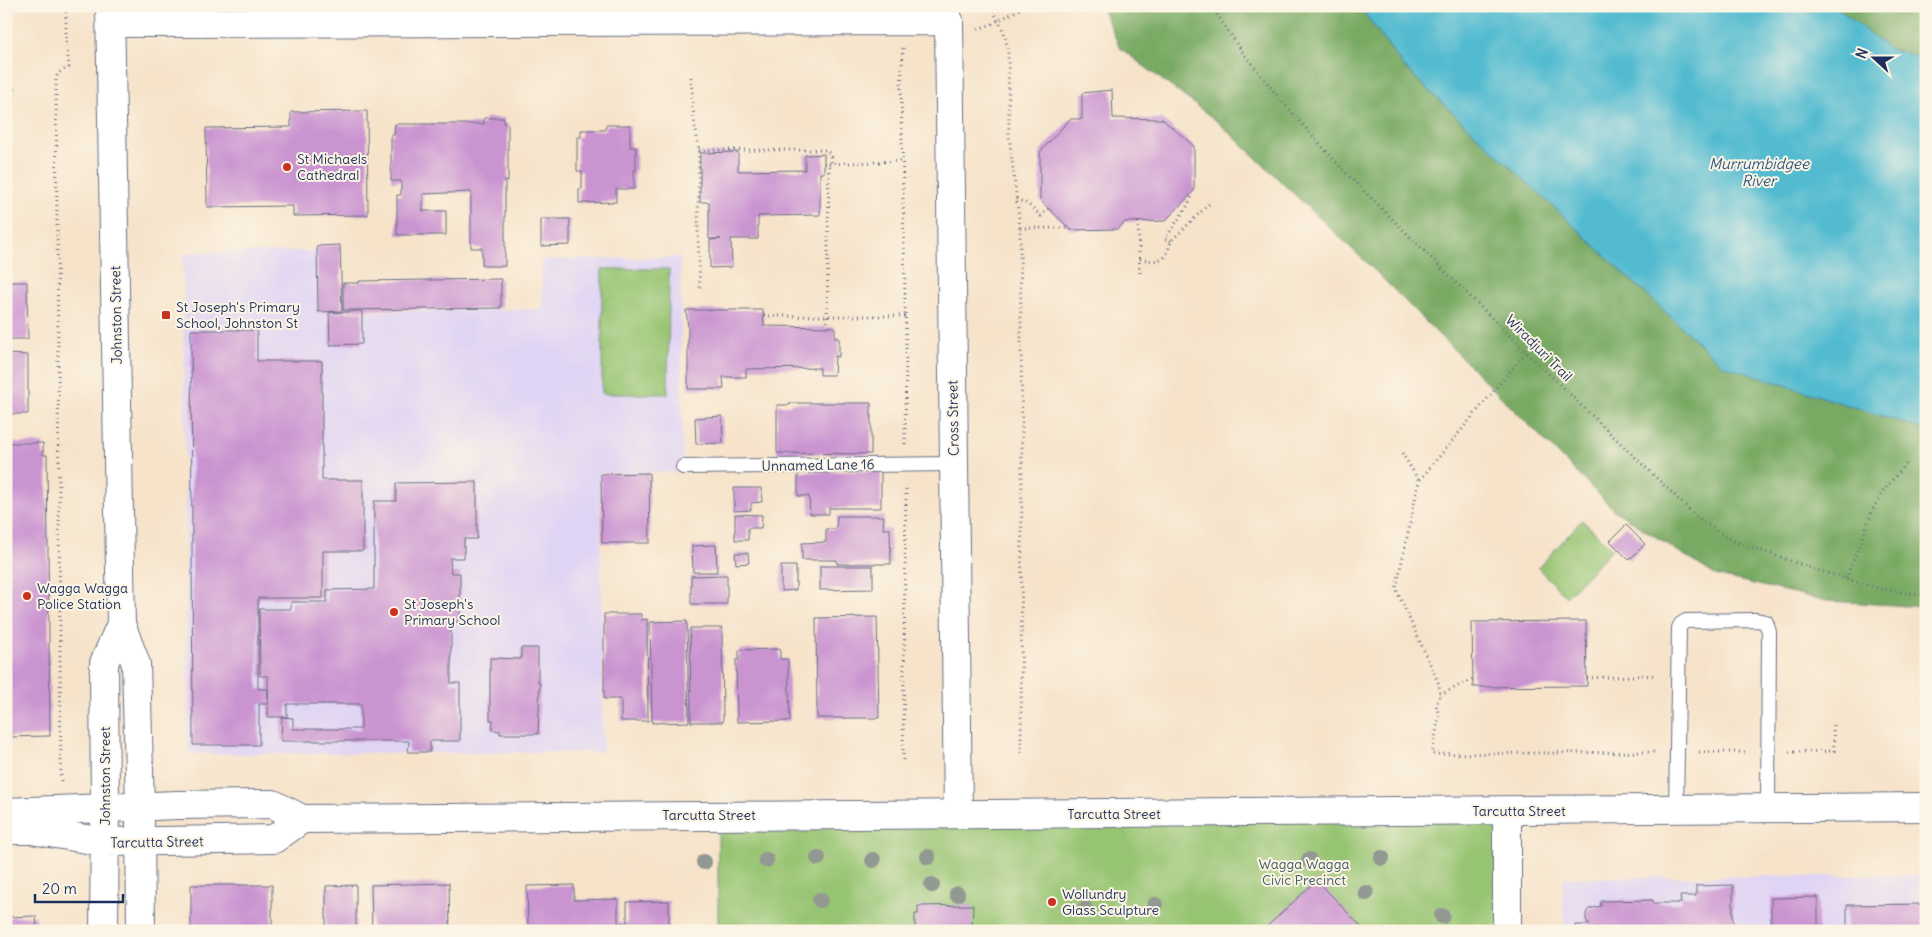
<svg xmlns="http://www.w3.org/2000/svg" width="1932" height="937" font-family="Delius,sans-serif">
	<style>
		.built { fill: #e0d4f4 }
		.green { fill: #97c472; stroke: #597a68 }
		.forest { fill: #79aa64; stroke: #4a6c61 }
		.water { fill: #53bbd0; stroke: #377597 }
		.building { fill: #ca94d1 }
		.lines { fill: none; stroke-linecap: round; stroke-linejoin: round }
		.lane-casing { stroke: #686e84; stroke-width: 16 }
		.street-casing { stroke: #686e84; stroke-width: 30 }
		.secondary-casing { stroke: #686e84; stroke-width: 30 }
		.path { stroke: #686e84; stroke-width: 3; stroke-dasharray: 1 4; stroke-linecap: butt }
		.lane { stroke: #fff; stroke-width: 14 }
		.street { stroke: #fff; stroke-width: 28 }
		.secondary { stroke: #fff; stroke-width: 28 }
		.tree { fill: #929992 }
		.poi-dot { fill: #c8321e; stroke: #fcf5e5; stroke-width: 2 }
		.labels { text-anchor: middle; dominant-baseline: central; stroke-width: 4; stroke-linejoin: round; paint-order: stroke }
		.poi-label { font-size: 14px; fill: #1b2f5e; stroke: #fcf5e5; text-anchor: start }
		.street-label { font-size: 14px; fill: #1b2f5e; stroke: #fcf5e5 }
		.park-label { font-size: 14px; fill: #405c64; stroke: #fcf5e5 }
		.water-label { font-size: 15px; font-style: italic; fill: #2c5980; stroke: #fcf5e5 }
	</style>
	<rect width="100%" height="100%" fill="#fcf5e5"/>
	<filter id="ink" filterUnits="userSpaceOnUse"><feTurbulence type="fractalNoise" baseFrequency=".02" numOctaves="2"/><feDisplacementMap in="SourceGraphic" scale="10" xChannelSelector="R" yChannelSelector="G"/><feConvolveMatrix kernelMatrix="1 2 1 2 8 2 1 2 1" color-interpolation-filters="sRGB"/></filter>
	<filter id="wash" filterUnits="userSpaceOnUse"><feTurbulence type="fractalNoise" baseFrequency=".0096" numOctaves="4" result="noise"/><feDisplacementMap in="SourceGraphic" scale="20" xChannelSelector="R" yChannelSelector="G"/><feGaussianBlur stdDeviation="1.12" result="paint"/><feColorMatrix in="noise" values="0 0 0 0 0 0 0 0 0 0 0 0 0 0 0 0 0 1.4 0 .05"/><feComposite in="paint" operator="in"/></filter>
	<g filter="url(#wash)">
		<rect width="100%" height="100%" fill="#f6e3ca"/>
		<!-- built -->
		<path class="built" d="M317 251 318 312 542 309V260L680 257 683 472 600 473 603 752 188 754 183 253Z
			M1926 875V931H1564L1563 878Z"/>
		<!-- green -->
		<path class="green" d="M602 269H669L668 394H602Z
			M1582 520 1612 549 1566 597 1538 568Z
			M1507 811V931H718V815Z"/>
		<!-- forest -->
		<path class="forest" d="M1101 6H1359L1404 67 1722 365 1926 430V607L1828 601 1715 575 1614 510 1366 262 1218 122 1120 48Z
			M1835 6H1926V59L1889 49Z"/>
		<!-- water -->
		<path class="water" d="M1359 6H1835L1889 49 1926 59V430L1722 365 1404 67Z"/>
		<g id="blocks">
			<!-- building -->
			<path class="building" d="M1112 90 1113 118 1162 119 1194 146V191L1165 221 1125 222 1118 229 1071 230 1040 200V152L1070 119H1082V93Z
				M367 111 368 215 293 216V206L207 207 206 128 291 127V112Z
				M484 118H504V124H508V182L505 181V266H482V248H471V192L423 194V211H446V235H397V195H401V181H391V135H394L395 124H484Z
				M606 125H630V147H636V171L634 170V189H616V202L579 203V189H582V171H577V137H581V130H605Z
				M738 152V171L805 170V155L824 154V173H820V215L758 216V239H731L732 267 710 268V240L721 239H709V202H700V153Z
				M541 219H570V245L541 246Z
				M340 245 342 311 318 312 317 246Z
				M501 279V308L343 310V283H359V281Z
				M6 282H27L28 339H6Z
				M686 310H763L764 326 835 327V338H839V357L835 356 834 375H820V368L746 369V377H723L724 389H688V327Z
				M362 311V344L330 345 329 313Z
				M191 330H257V361H322V480H363V551H323V598H258V689H268V704H259V745H193Z
				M6 354 28 355V414H6Z
				M790 403H871V454L777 453V405H790Z
				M722 416 723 443 696 444 695 418Z
				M6 443H43V455H47L50 736 6 737Z
				M881 471V508H829V514H810L809 496H798V472Z
				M649 473 650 543H602L601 474Z
				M477 482V539H464V558H450L451 573H460V622H451V683H460V741H430V752H408L409 741H281L282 717 293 718V729H361V704H287V717H268V676H260L259 609H291V602H327V590L374 589V501H396V483Z
				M734 488H761L762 502 751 503V510L734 511Z
				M735 514 762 515 761 528H748V540H735Z
				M837 516H884L883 529H890L891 564H837V560H802V543L826 542V529H836Z
				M1626 525 1645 544 1629 560 1610 541Z
				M716 545 717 572H693L692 546Z
				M735 553H748L749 563 736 564Z
				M781 566H796V590L781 591Z
				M820 566H873V589L820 590Z
				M727 575V604H691V576Z
				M604 614H641V620L647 619 648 721H621V699H604Z
				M877 617 879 718H817L816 618Z
				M687 621 689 722 652 723 650 622Z
				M1586 621 1587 686 1473 687 1472 622Z
				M690 628H722L723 722H691Z
				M521 648H538V683H540L538 734H500V731L492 730 493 720H490V658L521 659Z
				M780 649V659H788L790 721 737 722 736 660H739V650Z
				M1317 880 1365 931H1262Z
				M449 883 450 931H372L371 885Z
				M191 885H272V931H191Z
				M356 885V931H326V886Z
				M574 885V900L618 899V923H627V902L669 901V931H528L527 886Z
				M1733 885V931H1575V925H1590L1586 920V913L1589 909 1601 906V901L1653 900V903H1681L1680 896H1696V886Z
				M1818 897V931H1771V898Z
				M1926 904V931H1847V905Z
				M973 905 972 931H915V914H918V906Z
				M36 916 37 931H6V917Z"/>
		</g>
	</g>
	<g filter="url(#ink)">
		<use href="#blocks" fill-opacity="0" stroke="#686e84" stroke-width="1"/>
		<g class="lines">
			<defs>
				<path id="lane" d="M6 92H7
					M683 467 954 464
					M1676 810 1679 628 1681 624 1686 621 1756 620 1766 622 1769 632 1768 809"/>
				<path id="street" d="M110 6 121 624 136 664 140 807
					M112 23 949 21 958 814
					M6 812 105 808 104 663 121 624
					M6 830H31L105 842
					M1507 931V811"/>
				<path id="secondary" d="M140 823 141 931
					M105 842 274 839 302 819
					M104 931 105 808 177 805 273 804 302 819 1926 807"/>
			</defs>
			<!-- lane casing -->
			<use href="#lane" class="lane-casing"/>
			<!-- street casing -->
			<use href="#street" class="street-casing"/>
			<!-- secondary casing -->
			<use href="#secondary" class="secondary-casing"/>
			<!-- path -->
			<path class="path" d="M991 6 1004 32 1008 50 1009 135 1020 228 1022 440 1021 756
				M1211 6 1244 54 1280 99 1343 170 1526 352 1698 518 1731 540 1814 569 1880 589 1926 595
				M978 29 992 24 1025 6
				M903 48 901 88 906 348 905 444
				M691 77 694 119 699 150 698 237 700 290
				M699 150H826L830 154 832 164
				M824 164 902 161
				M1016 199 1028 204 1041 216 1049 208
				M1138 222 1140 275
				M1020 228H1069
				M1171 241 1165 239 1188 205 1192 196 1191 194
				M1140 259 1154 261 1164 258 1168 251 1171 241 1211 202
				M764 316H905
				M827 327 829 164
				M1526 352 1419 481 1396 589 1439 684 1440 695 1436 705 1439 716 1432 754 1655 752
				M1402 453 1419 481
				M1846 579 1874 507 1884 490 1906 464
				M1587 678 1657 675
				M1440 695 1473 679
				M1699 752H1747
				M1789 752 1834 751 1833 724
				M903 760 906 486
				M61 781 56 80 58 73 69 67 66 40V6"/>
			<!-- lane -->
			<use href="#lane" class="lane"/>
			<!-- street -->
			<use href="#street" class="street"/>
			<!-- secondary -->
			<use href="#secondary" class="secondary"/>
		</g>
		<!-- trees -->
		<g class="tree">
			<circle cx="928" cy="857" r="8"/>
			<circle cx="818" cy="858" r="8"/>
			<circle cx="1382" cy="858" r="8"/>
			<circle cx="766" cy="860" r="8"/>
			<circle cx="873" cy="860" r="8"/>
			<circle cx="1309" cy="860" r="8"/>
			<circle cx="704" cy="862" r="8"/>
			<circle cx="932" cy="885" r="8"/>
			<circle cx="1366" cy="893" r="8"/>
			<circle cx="957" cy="894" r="8"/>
			<circle cx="820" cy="900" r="8"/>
			<circle cx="1155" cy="905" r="8"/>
			<circle cx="1085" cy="909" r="8"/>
			<circle cx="1442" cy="916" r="8"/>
		</g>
	</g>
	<!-- markers -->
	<g class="poi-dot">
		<circle cx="287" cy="167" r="5"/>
		<rect x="161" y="310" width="10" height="10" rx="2.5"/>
		<circle cx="27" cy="596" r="5"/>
		<circle cx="394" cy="612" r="5"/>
		<circle cx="1052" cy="902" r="5"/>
	</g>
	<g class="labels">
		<!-- poi labels -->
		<g class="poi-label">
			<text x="297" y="159">St Michaels<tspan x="297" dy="16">Cathedral</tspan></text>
			<text x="176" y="307">St Joseph's Primary<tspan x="176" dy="16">School, Johnston St</tspan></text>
			<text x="37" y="588">Wagga Wagga<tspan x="37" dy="16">Police Station</tspan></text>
			<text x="404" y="604">St Joseph's<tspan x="404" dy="16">Primary School</tspan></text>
			<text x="1062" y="894">Wollundry<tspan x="1062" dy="16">Glass Sculpture</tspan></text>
		</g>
		<!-- street labels -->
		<g class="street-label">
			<text transform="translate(116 315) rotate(-91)">Johnston Street</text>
			<text transform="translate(1539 348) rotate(45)">Wiradjuri Trail</text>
			<text transform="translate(953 418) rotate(-91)">Cross Street</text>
			<text transform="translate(818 465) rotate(-1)">Unnamed Lane 16</text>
			<text transform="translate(105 776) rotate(-90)">Johnston Street</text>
			<text x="1519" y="811">Tarcutta Street</text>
			<text x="1114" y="814">Tarcutta Street</text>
			<text x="709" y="815">Tarcutta Street</text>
			<text transform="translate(157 842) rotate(-1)">Tarcutta Street</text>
		</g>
		<!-- park labels -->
		<g class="park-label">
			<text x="1304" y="864">Wagga Wagga<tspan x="1304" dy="16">Civic Precinct</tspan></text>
		</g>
		<!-- water labels -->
		<g class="water-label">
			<text x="1759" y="163">Murrumbidgee<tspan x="1759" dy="17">River</tspan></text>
		</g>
	</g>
	<!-- margin -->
	<rect width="1932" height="937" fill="none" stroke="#fcf5e5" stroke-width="25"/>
	<!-- north arrow -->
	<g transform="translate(1874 58) rotate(291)" stroke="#fcf5e5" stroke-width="4" paint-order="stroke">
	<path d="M0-4L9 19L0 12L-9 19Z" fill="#1b2f5e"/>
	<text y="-8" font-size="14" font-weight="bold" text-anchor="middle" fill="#1b2f5e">N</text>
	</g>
	<!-- scale -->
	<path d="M35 894v8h88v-8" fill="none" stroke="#1b2f5e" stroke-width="2.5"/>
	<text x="42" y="894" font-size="15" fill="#1b2f5e" stroke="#fcf5e5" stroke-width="4" paint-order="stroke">20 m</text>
</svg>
